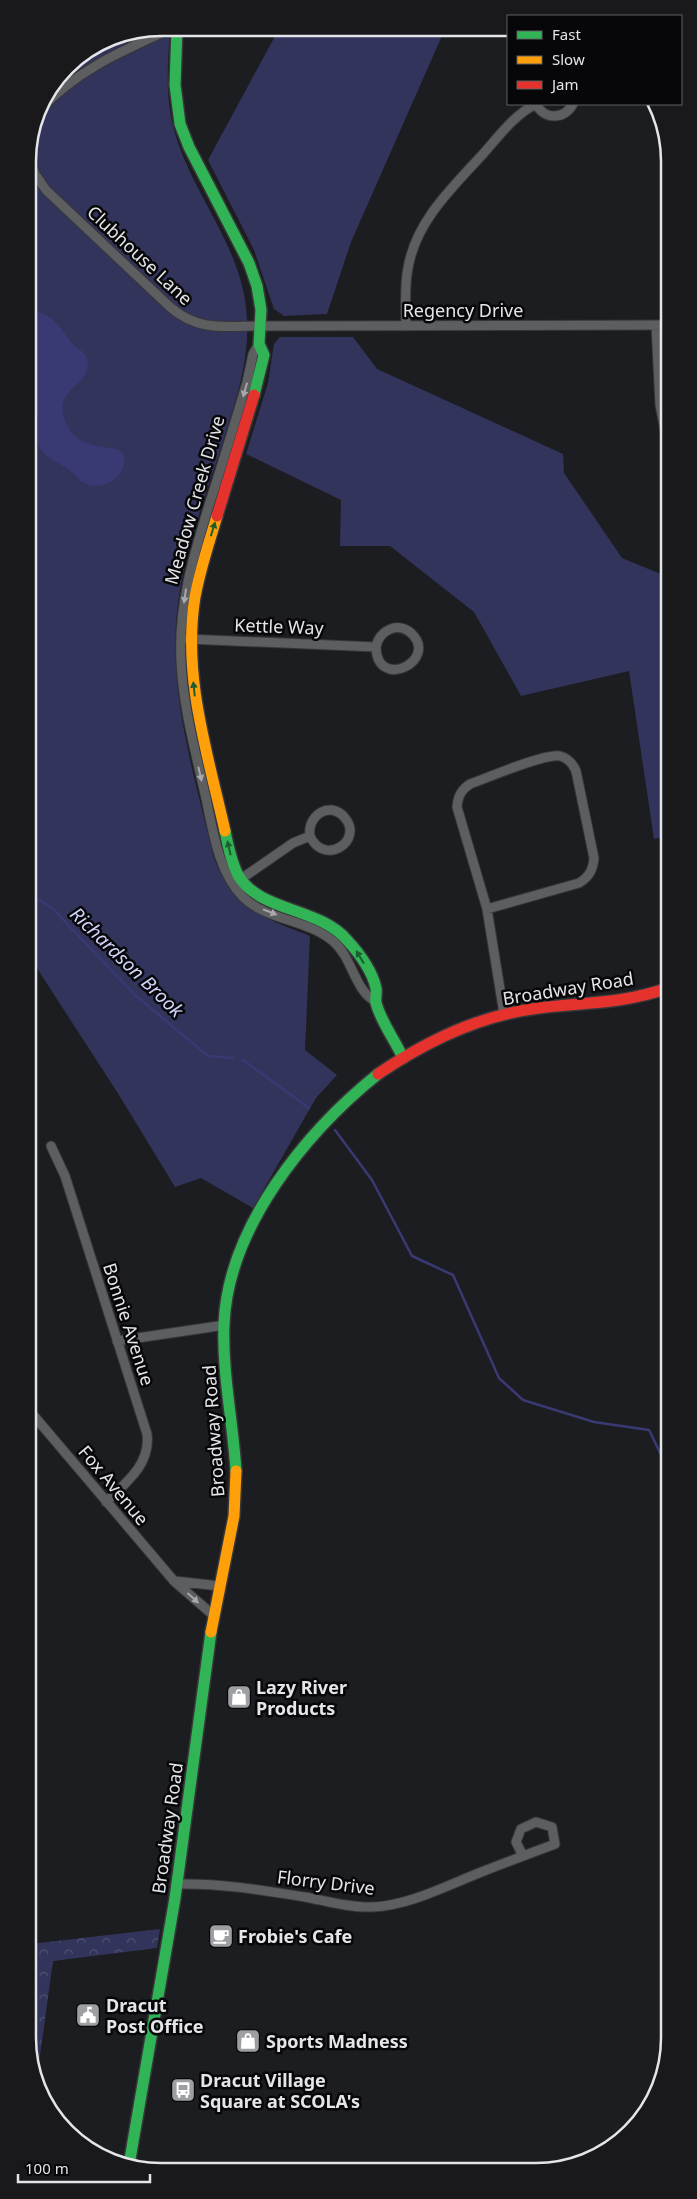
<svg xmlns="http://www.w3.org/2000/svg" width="697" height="2199" font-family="'Noto Sans',sans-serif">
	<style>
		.green { fill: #32345b }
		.park { fill: url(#park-crowns) }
		.water { fill: #393a73 }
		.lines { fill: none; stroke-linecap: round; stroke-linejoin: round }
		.stream { stroke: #393a73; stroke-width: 2.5 }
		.street-casing { stroke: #37373a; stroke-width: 11 }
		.fast-casing { stroke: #37373a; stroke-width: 14 }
		.slow-casing { stroke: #37373a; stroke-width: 14 }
		.jam-casing { stroke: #37373a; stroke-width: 14 }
		.street { stroke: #5d5e60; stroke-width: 9 }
		.fast { stroke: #30b455; stroke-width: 11 }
		.slow { stroke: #ff9f0a; stroke-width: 11 }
		.jam { stroke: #e5322d; stroke-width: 11 }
		.oneway { fill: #a7a8ab }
		.oneway2 { fill: #1c5e2f }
		.labels { text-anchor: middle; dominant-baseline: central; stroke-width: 5; stroke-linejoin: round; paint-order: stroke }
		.street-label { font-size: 18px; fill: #e4e5e9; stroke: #070709 }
		.poi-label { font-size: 18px; font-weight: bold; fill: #e4e5e9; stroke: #070709; text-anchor: start }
		.water-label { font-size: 19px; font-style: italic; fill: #d0d4fb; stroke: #070709 }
		.rim { fill: none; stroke: #e4e5e9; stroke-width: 2.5 }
	</style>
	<defs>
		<pattern id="park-crowns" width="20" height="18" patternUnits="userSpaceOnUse" patternTransform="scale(1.25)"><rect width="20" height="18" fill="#32345b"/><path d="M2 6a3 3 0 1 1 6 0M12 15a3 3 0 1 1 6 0" fill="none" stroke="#505173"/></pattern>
	</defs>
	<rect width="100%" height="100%" fill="#1c1d21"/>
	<!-- green -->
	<path class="green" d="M161 28H170C168 61 165 94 173 126 190 194 244 246 247 319 249 359 238 394 226 432 210 484 189 537 180 590 164 681 193 770 214 858 235 911 261 916 310 936L305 1050 337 1075 316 1098 253 1208 201 1178 175 1187 119 1095 29 956 28 153 41 102 67 66 105 41 108 48 152 29Z
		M273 28 445 29 351 242 327 314 284 316 274 309 254 250 208 160 274 38Z
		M280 337H353L377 369 563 454 564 473 622 558 668 577V836L654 839 629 671 521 696 474 612 390 546H340L341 500 246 454 268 383 274 344Z"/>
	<!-- park -->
	<path class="park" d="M160 1929 157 1948 53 1961 37 2077 30 2064V1944Z"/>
	<!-- water -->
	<path class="water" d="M28 310C54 314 56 323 71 342 75 347 81 350 86 355 97 386 55 384 64 417 75 457 118 441 123 454 131 475 102 493 84 483 80 481 77 476 73 473 62 463 48 461 40 448 35 439 38 429 37 418 36 410 29 405 28 398 26 389 28 379 28 371 28 351 28 330 28 310Z"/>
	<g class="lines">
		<!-- stream -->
		<path class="stream" d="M29 893 52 908 135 995 208 1056 233 1058
			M243 1060 309 1108
			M335 1130 372 1180 412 1256 453 1275 499 1378 523 1400 594 1422 649 1430 669 1471"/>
		<defs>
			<path id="street" d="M536 104C544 120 564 120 573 104
				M39 111C76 70 124 50 173 28
				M28 156 35 174 46 190 170 307C199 332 225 326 260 326L667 325
				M656 325 660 405 667 440
				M406 326C406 307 404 287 408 268 416 221 452 188 483 154 499 136 514 115 536 104
				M259 344 253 354 247 382C235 422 223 462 210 502 194 554 178 605 181 661 183 706 195 750 205 794 213 829 217 869 242 896 266 921 307 919 333 941 352 957 355 991 375 1001
				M188 639 376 647C379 631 397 621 411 633 440 660 377 692 376 647
				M238 881 293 843 310 836C308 823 317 809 332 810 337 811 342 814 345 818 364 841 324 867 310 836
				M487 909 579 883C589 877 593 870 594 858L576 771C573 764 568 758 560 756 545 753 487 778 470 784 461 790 458 796 457 807L487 909 504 1014
				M51 1146 65 1176 147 1434C151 1464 126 1483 106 1502
				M117 1341 225 1325
				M29 1410 174 1581 213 1615
				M175 1581 219 1586
				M177 1884C220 1883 262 1890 305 1897 326 1901 350 1908 372 1907 409 1906 450 1884 484 1871 507 1862 531 1853 555 1844L552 1827 536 1822 521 1829 516 1842 523 1856"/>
			<path id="fast" d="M177 28 175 85 180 124 189 147 249 263 257 286 261 310 259 344 264 355 254 395
				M225 831C228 846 231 861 238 875 259 912 319 907 347 940 359 953 372 971 376 988 377 993 375 998 376 1003 381 1022 395 1040 403 1058
				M236 1471C233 1422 222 1373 224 1324 228 1227 306 1132 378 1074
				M129 2165 175 1898 211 1632"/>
			<path id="slow" d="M217 516C209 543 200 569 195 597 182 676 208 755 225 831
				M211 1632 234 1516 236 1471"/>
			<path id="jam" d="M217 516 254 395
				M378 1074C425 1042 475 1017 532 1009 581 1002 619 1005 668 988"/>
		</defs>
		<!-- street casing -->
		<use href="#street" class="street-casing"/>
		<!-- fast casing -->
		<use href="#fast" class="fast-casing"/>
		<!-- slow casing -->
		<use href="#slow" class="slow-casing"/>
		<!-- jam casing -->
		<use href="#jam" class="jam-casing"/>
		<!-- street -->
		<use href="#street" class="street"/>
		<!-- fast -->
		<use href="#fast" class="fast"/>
		<!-- slow -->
		<use href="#slow" class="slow"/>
		<!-- jam -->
		<use href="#jam" class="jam"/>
	</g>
	<!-- one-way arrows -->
	<defs><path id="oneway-solid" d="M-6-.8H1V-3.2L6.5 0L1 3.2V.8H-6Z" transform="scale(1.25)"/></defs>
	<g class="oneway">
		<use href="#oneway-solid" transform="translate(245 390) rotate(106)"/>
		<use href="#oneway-solid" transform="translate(185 596) rotate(98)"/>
		<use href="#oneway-solid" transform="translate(200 774) rotate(77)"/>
		<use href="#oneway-solid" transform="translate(270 912) rotate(21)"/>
		<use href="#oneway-solid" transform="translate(193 1598) rotate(42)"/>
	</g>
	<g class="oneway2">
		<use href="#oneway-solid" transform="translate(213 529) rotate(-73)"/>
		<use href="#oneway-solid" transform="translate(194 689) rotate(-96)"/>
		<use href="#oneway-solid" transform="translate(229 848) rotate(-103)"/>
		<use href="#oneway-solid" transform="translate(360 957) rotate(-121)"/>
	</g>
	<!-- icons -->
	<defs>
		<symbol id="shop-square" viewBox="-11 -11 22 22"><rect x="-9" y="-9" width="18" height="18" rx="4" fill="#9e9fa3" stroke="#070709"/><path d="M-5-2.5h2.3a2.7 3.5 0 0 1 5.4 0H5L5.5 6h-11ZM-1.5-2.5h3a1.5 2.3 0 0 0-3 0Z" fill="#fff"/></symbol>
		<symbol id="cafe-square" viewBox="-11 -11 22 22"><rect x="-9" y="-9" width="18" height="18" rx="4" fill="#9e9fa3" stroke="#070709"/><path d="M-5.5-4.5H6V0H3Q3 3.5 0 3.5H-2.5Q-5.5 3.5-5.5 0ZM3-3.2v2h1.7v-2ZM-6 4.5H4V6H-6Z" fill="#fff"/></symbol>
		<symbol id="civic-square" viewBox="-11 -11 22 22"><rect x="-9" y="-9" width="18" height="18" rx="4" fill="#9e9fa3" stroke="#070709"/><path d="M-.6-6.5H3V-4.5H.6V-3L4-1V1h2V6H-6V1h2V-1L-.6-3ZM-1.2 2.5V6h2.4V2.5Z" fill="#fff"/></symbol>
		<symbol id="bus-square" viewBox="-11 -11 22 22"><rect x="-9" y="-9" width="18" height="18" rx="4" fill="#9e9fa3" stroke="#070709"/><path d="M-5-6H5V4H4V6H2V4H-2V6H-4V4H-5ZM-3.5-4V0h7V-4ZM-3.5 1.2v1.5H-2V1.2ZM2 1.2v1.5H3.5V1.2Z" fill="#fff"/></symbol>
	</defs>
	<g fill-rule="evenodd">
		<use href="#shop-square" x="225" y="1683" width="28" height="28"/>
		<use href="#cafe-square" x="207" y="1922" width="28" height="28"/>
		<use href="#civic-square" x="74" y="2001" width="28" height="28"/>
		<use href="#shop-square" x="234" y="2027" width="28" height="28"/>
		<use href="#bus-square" x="169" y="2076" width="28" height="28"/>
	</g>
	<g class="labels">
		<!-- street labels -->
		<g class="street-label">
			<text transform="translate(140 255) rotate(43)">Clubhouse Lane</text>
			<text x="463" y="310">Regency Drive</text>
			<text transform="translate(194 500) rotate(-74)">Meadow Creek Drive</text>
			<text transform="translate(279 626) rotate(2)">Kettle Way</text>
			<text transform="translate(568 988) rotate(-9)">Broadway Road</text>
			<text transform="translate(129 1324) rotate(72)">Bonnie Avenue</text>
			<text transform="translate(213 1431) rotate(-94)">Broadway Road</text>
			<text transform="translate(114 1485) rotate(50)">Fox Avenue</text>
			<text transform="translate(167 1828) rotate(-82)">Broadway Road</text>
			<text transform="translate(326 1882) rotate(7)">Florry Drive</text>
		</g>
		<!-- poi labels -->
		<g class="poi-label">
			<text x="256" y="1687">Lazy River<tspan x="256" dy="21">Products</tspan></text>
			<text x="238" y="1936">Frobie's Cafe</text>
			<text x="106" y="2005">Dracut<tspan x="106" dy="21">Post Office</tspan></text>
			<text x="266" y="2041">Sports Madness</text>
			<text x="200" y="2080">Dracut Village<tspan x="200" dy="21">Square at SCOLA's</tspan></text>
		</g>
		<!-- water labels -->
		<g class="water-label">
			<text transform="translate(127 962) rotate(44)">Richardson Brook</text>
		</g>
	</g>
	<!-- crop -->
	<path d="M0 0H697V2199H0ZM161 36H536A125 125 0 0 1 661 161V2038A125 125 0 0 1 536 2163H161A125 125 0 0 1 36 2038V161A125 125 0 0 1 161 36Z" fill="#19191b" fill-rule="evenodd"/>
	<path class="rim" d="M161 36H536A125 125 0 0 1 661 161V2038A125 125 0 0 1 536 2163H161A125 125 0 0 1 36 2038V161A125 125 0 0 1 161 36Z"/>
	<!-- legend -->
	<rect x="507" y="15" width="175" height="90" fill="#070709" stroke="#5f6063"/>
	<rect x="517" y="31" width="25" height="8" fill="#30b455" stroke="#5f6063"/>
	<text x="552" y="40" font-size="15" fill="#e4e5e9">Fast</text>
	<rect x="517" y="56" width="25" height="8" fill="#ff9f0a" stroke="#5f6063"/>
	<text x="552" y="65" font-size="15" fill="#e4e5e9">Slow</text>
	<rect x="517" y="81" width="25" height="8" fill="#e5322d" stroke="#5f6063"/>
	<text x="552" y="90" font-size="15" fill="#e4e5e9">Jam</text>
	<!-- scale -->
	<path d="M18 2174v8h132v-8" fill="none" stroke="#e4e5e9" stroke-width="2.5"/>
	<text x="25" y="2174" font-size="15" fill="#e4e5e9" stroke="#070709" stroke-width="4" paint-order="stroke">100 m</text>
</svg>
